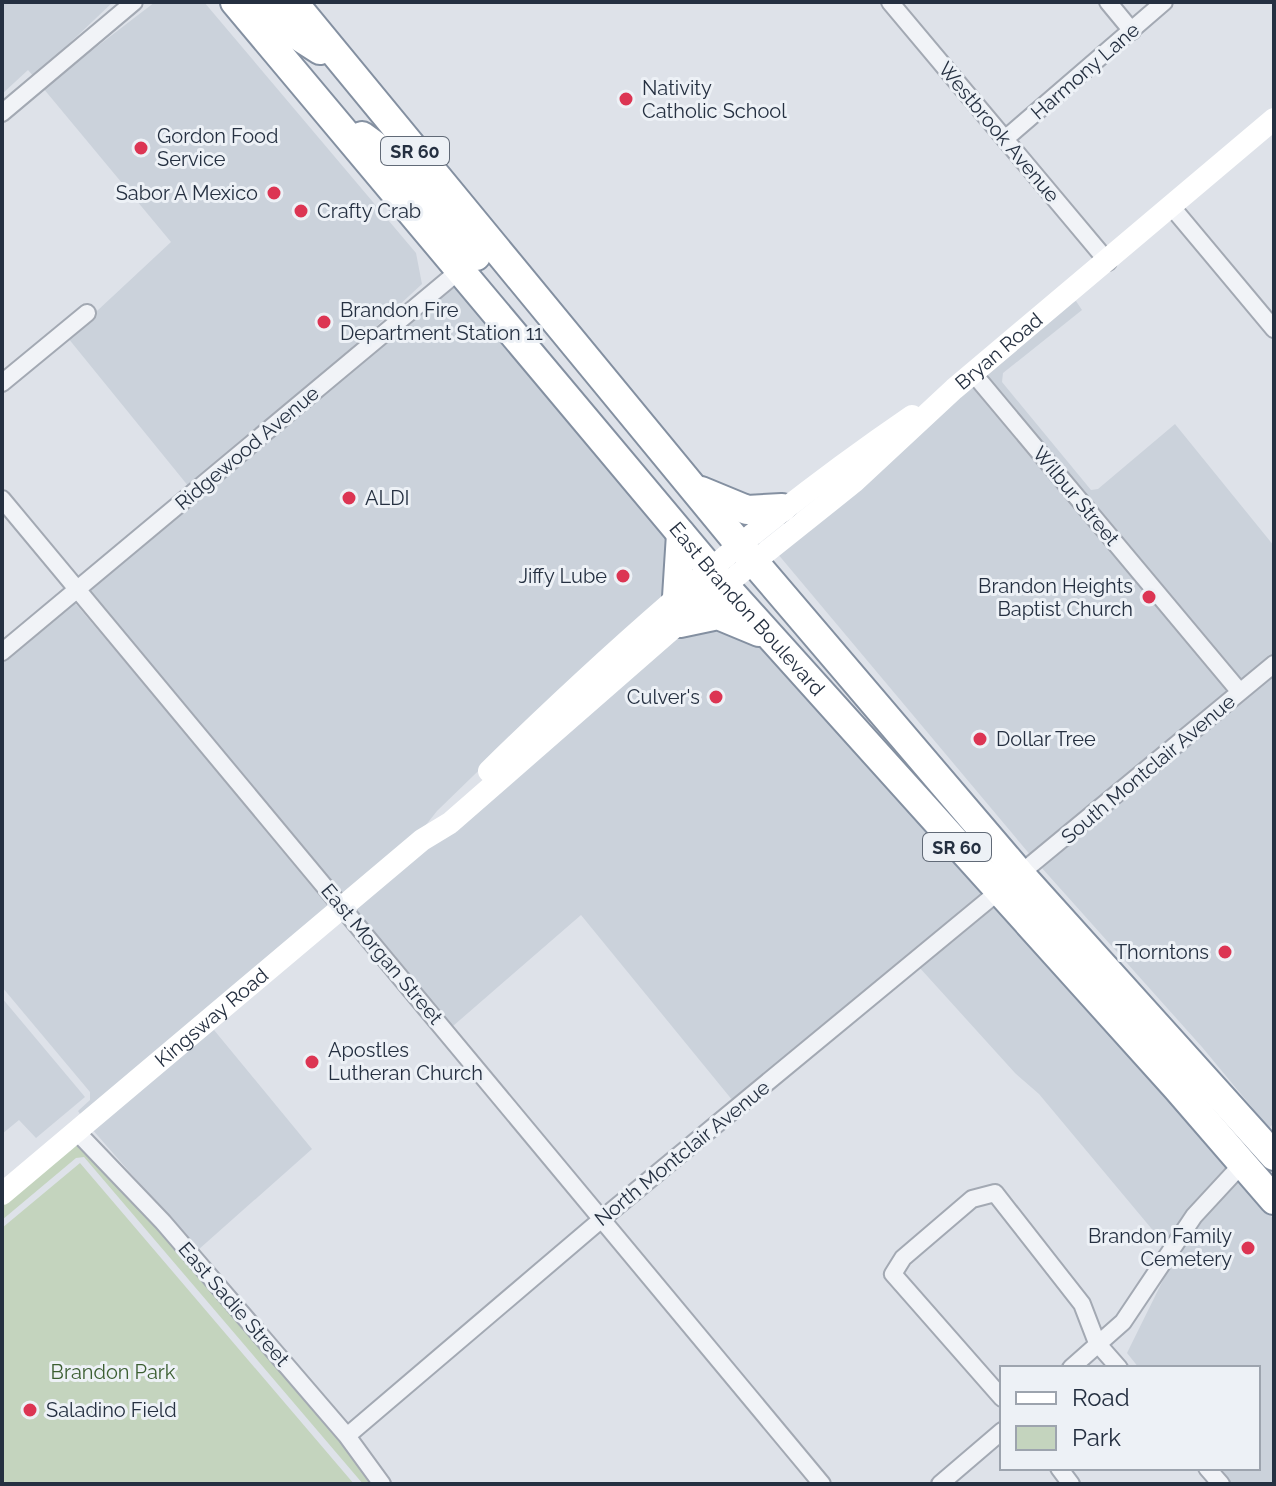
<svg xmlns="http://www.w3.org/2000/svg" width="1276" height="1486" font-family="Raleway,sans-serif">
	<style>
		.built { fill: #cbd2db }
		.park { fill: #c4d4be }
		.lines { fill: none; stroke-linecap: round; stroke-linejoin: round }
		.street-casing { stroke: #a3a9b3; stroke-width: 20 }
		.highway-casing { stroke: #8490a1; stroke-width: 32 }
		.street { stroke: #f1f3f7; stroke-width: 16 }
		.secondary { stroke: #fff; stroke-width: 22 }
		.highway { stroke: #fff; stroke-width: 28 }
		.poi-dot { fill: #dc3553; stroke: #edf1f6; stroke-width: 3 }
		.labels { text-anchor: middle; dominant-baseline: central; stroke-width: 6; stroke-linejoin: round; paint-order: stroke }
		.shield { fill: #edf1f6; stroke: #616a77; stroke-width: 2 }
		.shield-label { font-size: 18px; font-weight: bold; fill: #253041 }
		.street-label { font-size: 20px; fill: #253041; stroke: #edf1f6 }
		.poi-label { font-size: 20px; fill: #253041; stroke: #edf1f6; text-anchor: start }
		.park-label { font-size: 20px; fill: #3b5e31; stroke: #edf1f6 }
	</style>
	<rect width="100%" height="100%" fill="#dee2e9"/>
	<!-- built -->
	<path class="built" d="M2 2H113L34 77 28 70 2 94Z
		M155 2H204L416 253 422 284 317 381 189 487 68 338 171 242 43 88Z
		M459 279 674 537 670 593 543 708 437 811 418 835 344 896 87 592Z
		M1076 301 1082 310 1003 373 1002 382 1091 490 1098 489 1175 424 1274 546V655L1242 682 984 373 1066 304Z
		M971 384 1230 692 1032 857 777 553Z
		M75 603 332 906 82 1117 78 1111 90 1100V1092L2 987V661Z
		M716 623 763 642 988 893 733 1101 581 915 453 1026 353 907 683 629Z
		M1274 673V1123L1269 1128 1202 1047 1041 867Z
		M997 904 1230 1166 1188 1212 1166 1246 1039 1094 1015 1073 919 967Z
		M2 998 85 1097 36 1138 19 1120 2 1134Z
		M214 1030 312 1149 198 1250 91 1128Z
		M1240 1177 1274 1220V1484H1232L1218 1468H1258V1368H1139L1127 1353 1168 1270 1200 1220Z"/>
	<!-- park -->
	<path class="park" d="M75 1141C179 1250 284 1362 372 1484H363L84 1157 76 1158 2 1220V1203Z
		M80 1163 354 1484H2V1228Z"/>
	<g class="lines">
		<defs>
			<path id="street" d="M890 2 1108 262
				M1108 2 1132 31
				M2 113 134 2
				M1005 139 1164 2
				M1171 206 1274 329
				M973 373 1240 692
				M2 383 87 313
				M2 499 822 1484
				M2 652 466 265
				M76 1131 163 1222 347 1436 382 1484
				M1071 1368 1123 1322 1194 1216 1243 1163
				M1002 1398 893 1274 903 1258 972 1199 995 1193 1082 1304 1097 1343 1119 1368
				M347 1436 603 1218 1274 664
				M1059 1468 1071 1484
				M1207 1468 1221 1484
				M940 1484 1002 1431"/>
			<g id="highway">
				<path id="s2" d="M235 2 724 585 1177 1088 1274 1200"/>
				<path d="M265 2 295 34 320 50"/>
				<path d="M293 2 754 562 1021 875 1274 1156"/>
				<path d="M362 136 396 161 476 256"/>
				<path d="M701 491 747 510 782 508"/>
				<path d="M677 597 681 534"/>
				<path d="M680 623 718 615 759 632"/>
			</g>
		</defs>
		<!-- street casing -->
		<use href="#street" class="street-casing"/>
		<!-- highway casing -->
		<use href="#highway" class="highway-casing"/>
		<!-- street -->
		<use href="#street" class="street"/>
		<!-- secondary -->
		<g class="secondary">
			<path d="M489 771C622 641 758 521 912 416"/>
			<path id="s1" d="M2 1194 422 840 450 823 695 609 854 482 954 389 1274 119"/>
		</g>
		<!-- highway -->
		<use href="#highway" class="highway"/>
	</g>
	<!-- markers -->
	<g class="poi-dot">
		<circle cx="626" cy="99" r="8"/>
		<circle cx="141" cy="148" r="8"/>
		<circle cx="274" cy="193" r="8"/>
		<circle cx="301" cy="211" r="8"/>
		<circle cx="324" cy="322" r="8"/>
		<circle cx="349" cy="498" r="8"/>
		<circle cx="623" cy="576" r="8"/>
		<circle cx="1149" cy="597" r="8"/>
		<circle cx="716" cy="697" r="8"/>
		<circle cx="980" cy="739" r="8"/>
		<circle cx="1225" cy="952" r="8"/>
		<circle cx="312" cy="1062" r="8"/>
		<circle cx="1248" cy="1248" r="8"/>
		<circle cx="30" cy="1410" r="8"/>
	</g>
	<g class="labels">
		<!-- shield labels -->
		<g class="shield">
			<rect x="381" y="137" width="68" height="28" rx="6"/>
			<rect x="923" y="833" width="68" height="28" rx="6"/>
		</g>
		<g class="shield-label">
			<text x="415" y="151">SR 60</text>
			<text x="957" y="847">SR 60</text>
		</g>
		<!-- street labels -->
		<g class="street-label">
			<text transform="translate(1085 71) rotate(-41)">Harmony Lane</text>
			<text transform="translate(999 132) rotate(50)">Westbrook Avenue</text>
			<text stroke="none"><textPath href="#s1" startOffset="1306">Bryan Road</textPath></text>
			<text transform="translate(247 448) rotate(-40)">Ridgewood Avenue</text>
			<text transform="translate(1076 496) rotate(50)">Wilbur Street</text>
			<text stroke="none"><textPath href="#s2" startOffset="794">East Brandon Boulevard</textPath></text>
			<text transform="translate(1148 769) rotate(-40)">South Montclair Avenue</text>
			<text transform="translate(382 954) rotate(50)">East Morgan Street</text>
			<text stroke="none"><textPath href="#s1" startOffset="274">Kingsway Road</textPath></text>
			<text transform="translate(682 1153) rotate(-39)">North Montclair Avenue</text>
			<text transform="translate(234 1304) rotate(49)">East Sadie Street</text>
		</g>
		<!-- poi labels -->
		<g class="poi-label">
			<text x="642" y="88">Nativity<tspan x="642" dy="23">Catholic School</tspan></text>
			<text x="157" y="136">Gordon Food<tspan x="157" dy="23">Service</tspan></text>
			<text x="258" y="193" text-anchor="end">Sabor A Mexico</text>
			<text x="317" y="211">Crafty Crab</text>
			<text x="340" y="310">Brandon Fire<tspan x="340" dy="23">Department Station 11</tspan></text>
			<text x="365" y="498">ALDI</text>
			<text x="607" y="576" text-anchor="end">Jiffy Lube</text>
			<text x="1133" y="586" text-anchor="end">Brandon Heights<tspan x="1133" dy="23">Baptist Church</tspan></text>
			<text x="700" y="697" text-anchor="end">Culver's</text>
			<text x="996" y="739">Dollar Tree</text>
			<text x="1209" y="952" text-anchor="end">Thorntons</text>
			<text x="328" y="1050">Apostles<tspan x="328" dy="23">Lutheran Church</tspan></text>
			<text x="1232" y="1236" text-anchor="end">Brandon Family<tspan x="1232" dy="23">Cemetery</tspan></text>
			<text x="46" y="1410">Saladino Field</text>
		</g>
		<!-- park labels -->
		<g class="park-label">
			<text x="113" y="1372">Brandon Park</text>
		</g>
	</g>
	<!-- border -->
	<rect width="1276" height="1486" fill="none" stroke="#253041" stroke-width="8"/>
	<!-- legend -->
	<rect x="1000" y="1366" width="260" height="104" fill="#edf1f6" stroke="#9da4ae" stroke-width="2"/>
	<rect x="1016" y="1392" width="40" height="12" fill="#ffffff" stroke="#9da4ae" stroke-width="2"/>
	<text x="1072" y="1406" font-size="24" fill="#253041">Road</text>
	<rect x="1016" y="1426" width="40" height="24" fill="#c4d4be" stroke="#9da4ae" stroke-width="2"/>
	<text x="1072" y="1446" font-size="24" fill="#253041">Park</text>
</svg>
